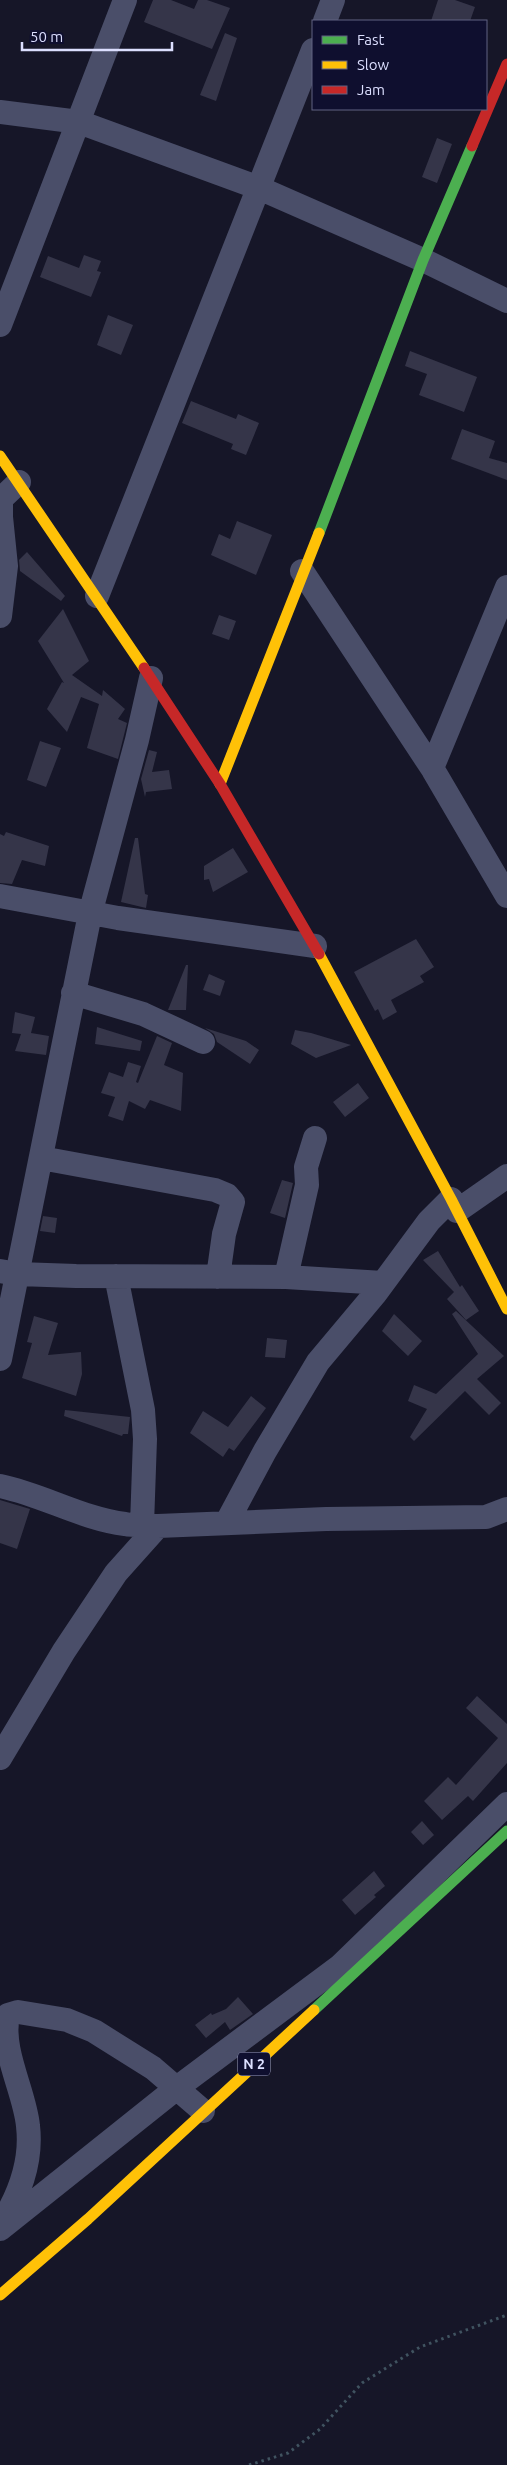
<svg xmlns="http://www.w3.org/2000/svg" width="507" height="2465" font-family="Ubuntu,sans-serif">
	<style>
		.building { fill: #353549 }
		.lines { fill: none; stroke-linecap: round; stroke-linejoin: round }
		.path { stroke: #405360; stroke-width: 3; stroke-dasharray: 2.5 4; stroke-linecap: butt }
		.street { stroke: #4a4e69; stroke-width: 24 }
		.fast { stroke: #4caf50; stroke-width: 11 }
		.slow { stroke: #ffc107; stroke-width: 11 }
		.jam { stroke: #c62828; stroke-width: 11 }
		.labels { text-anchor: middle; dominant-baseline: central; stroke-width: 4; stroke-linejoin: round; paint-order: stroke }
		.shield { fill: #0f0f2f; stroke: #9ea1c1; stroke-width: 1 }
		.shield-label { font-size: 14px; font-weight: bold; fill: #dcdfff }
	</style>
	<rect width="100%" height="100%" fill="#161628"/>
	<!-- building -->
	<path class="building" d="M153 0H171L194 9 198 0H207L230 8 212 49 144 22Z
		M438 0H455L475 7 470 21H431Z
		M225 33 237 38 216 101 200 95Z
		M437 138 452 144 437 183 422 177Z
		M84 255 101 261 97 271 101 272 91 297 40 277 48 256 79 268Z
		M108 315 133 325 121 355 97 345Z
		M410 351 477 377 464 412 419 395 427 374 405 366Z
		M191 401 236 419 238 414 259 423 246 455 231 449 233 444 182 423Z
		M462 429 495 441 489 458 507 463V480L451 459Z
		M237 521 272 535 256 575 211 555 219 534 230 539Z
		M27 552 65 596 61 601 20 571 19 560Z
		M63 609 89 661 72 675 102 696 103 690 125 709 118 719 127 723 118 759 87 748 99 704 81 697 67 732 47 709 62 682 64 683 38 641Z
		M219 615 236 621 229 640 212 634Z
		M40 741 61 748 46 787 27 780Z
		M149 750 157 752 152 772 169 770 172 789 146 792 145 797 141 779Z
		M6 832 49 846 45 866 22 860 12 884 0 883V834L4 836Z
		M135 838H138L145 894 148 895 146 908 121 902Z
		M233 848 248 872 213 892 209 879 204 880V866Z
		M416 939 434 967 420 976 424 982 391 1000 397 1012 383 1020 378 1009 375 1011 354 972Z
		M186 965H188L186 1010H168Z
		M209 974 225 981 220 996 203 990Z
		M15 1012 35 1017 31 1033 49 1036 46 1055 15 1051 21 1034 12 1033Z
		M97 1027 142 1041 140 1051 95 1044Z
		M205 1028 246 1041 259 1050 250 1064 217 1042 214 1034Z
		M295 1030 311 1033 351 1045 316 1058 291 1044Z
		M157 1036 172 1043 164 1065 183 1073 181 1111 150 1100 145 1109 129 1101 123 1121 108 1116 115 1097 101 1093 109 1072 123 1077 128 1062 141 1066 136 1082 138 1083Z
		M358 1083 369 1098 345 1117 333 1102Z
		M282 1180 293 1183 285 1218 270 1213Z
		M43 1216 57 1218 55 1233 40 1231Z
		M438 1251 460 1287 462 1285 479 1311 466 1320 447 1299 454 1292 423 1260Z
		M456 1311 504 1356 477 1379 501 1403 489 1415 465 1391 414 1441 410 1437 427 1409 408 1401 414 1385 436 1394 478 1354 452 1314Z
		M394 1314 422 1341 408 1356 382 1331Z
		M34 1316 58 1323 48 1355 81 1352 82 1374 76 1396 22 1378 32 1343 27 1342Z
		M267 1338 287 1340 285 1358 265 1357Z
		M251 1396 266 1408 234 1451 229 1448 223 1457 190 1433 203 1411 228 1427Z
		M65 1410 130 1417 128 1434H123L122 1436 64 1416Z
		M0 1500 30 1509 17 1549 0 1543Z
		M477 1696 507 1724V1763L473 1801 468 1796 442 1820 424 1801 448 1777 456 1785 498 1738 466 1708Z
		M422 1821 434 1835 423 1845 411 1832Z
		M374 1871 385 1886 374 1895 376 1897 355 1915 342 1900Z
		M238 1997 253 2014 230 2030 225 2022 206 2038 195 2025 211 2013 212 2015 226 2009Z"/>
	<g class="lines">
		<!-- path -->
		<path class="path" d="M249 2465 288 2453 320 2429 362 2383 420 2347 507 2315"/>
		<!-- street -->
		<path class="street" d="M325 21 333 0
			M0 112 79 122 259 188 423 260 507 301
			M0 325 125 0
			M302 571 432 768 507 896
			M97 596 313 50
			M0 616 6 566 1 517V499L19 482
			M432 768 507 587
			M0 896 118 918 315 946
			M73 993 143 1014 203 1042
			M41 1158 215 1190 227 1195 233 1202 224 1234 218 1277
			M457 1211 507 1176
			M0 1271 18 1274 76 1276 286 1277 383 1283
			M116 1276 143 1410 145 1439 142 1525
			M286 1277 307 1185 306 1167 315 1138
			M0 1359 90 914 137 740 151 678
			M0 1486C43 1495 83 1519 125 1524 135 1526 146 1525 156 1526
			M227 1522 265 1451 318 1362 375 1294 429 1221 451 1199
			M0 1758 64 1651 116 1573 158 1526 326 1519 486 1517 507 1509
			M3 2221C20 2193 32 2160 28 2126 25 2092 0 2050 8 2015L18 2012 67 2020 94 2031 153 2068 203 2111
			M0 2229 178 2087 340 1966 507 1804"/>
		<!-- fast -->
		<path class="fast" d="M319 533 423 260 472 146
			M314 2010 507 1831"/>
		<!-- slow -->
		<path class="slow" d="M0 456 144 668
			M220 784 319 533
			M319 954 451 1199 507 1309
			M0 2295 88 2219 314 2010"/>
		<!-- jam -->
		<path class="jam" d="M472 146 507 64
			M144 668 220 784 319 954"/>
	</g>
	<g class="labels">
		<!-- shield labels -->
		<rect class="shield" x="238" y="2052.5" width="32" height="23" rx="4"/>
		<g class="shield-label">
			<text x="254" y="2064">N 2</text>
		</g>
	</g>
	<!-- legend -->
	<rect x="312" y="20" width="175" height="90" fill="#0f0f2f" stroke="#616282"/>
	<rect x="322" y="36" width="25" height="8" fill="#4caf50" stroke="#616282"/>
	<text x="357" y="45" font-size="15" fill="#dcdfff">Fast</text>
	<rect x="322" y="61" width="25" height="8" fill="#ffc107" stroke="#616282"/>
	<text x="357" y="70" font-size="15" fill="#dcdfff">Slow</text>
	<rect x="322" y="86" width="25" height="8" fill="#c62828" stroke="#616282"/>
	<text x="357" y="95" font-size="15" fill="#dcdfff">Jam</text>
	<!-- scale -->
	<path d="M22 42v8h150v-8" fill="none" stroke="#dcdfff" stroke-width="2.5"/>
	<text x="30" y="42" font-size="15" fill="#dcdfff" stroke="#0f0f2f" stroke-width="4" paint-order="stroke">50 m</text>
</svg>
